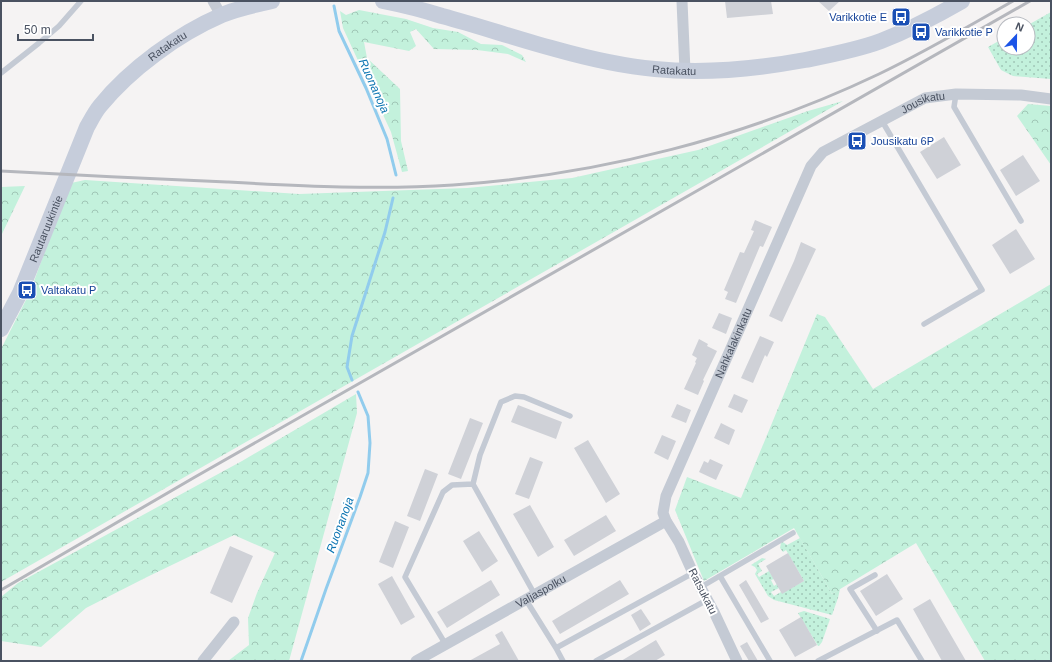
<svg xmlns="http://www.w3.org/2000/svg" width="1052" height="662" font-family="Helvetica,sans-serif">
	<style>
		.grass { fill: url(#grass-dots) }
		.forest { fill: url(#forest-crowns) }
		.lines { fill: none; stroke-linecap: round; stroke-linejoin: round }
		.stream { stroke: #91cced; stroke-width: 3 }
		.building { fill: #cfd1d7 }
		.service { stroke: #c4cad4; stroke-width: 5.5 }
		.minor { stroke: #c4cad4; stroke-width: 11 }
		.secondary { stroke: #c6cddb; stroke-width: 16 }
		.rail { stroke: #b5b7bd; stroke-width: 3 }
		.labels { text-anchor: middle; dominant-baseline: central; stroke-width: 4; stroke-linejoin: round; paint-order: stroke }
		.transit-label { font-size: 11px; fill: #164399; stroke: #fff; text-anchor: start }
		.street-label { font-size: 11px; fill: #4a5261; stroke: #fff }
		.water-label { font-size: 12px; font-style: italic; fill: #0c75b2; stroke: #fff }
	</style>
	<defs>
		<pattern id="grass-dots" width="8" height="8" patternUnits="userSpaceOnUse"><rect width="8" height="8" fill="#c3f1dc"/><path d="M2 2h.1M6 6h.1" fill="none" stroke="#a0c6b6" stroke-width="1.8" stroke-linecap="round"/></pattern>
		<pattern id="forest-crowns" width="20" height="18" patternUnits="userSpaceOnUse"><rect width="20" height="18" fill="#c3f1dc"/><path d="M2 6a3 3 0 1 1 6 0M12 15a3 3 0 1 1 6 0" fill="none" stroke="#a0c6b6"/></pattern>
	</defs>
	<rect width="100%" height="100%" fill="#f5f3f3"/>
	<!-- grass -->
	<path class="grass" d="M1051 12V79L1013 76 1001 70 988 47 1004 38V48H1028V25Z
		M800 538 832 594 840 589 838 598 832 615 774 600 768 596 755 574 757 570 755 567 751 565 762 558 766 559 758 564 762 571 757 574 759 577 769 571 774 579 771 580 774 586 777 584 779 588 771 592 774 596 781 592 782 593 804 581 786 550 783 552 780 548 781 543 783 542 787 545Z
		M804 611 830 619 822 642 819 646H818L798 613Z"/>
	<!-- forest -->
	<path class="forest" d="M359 10 406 19 433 28 458 32 481 44 502 45 522 55 526 62 508 54 477 50 434 49 416 29 410 32 416 46 409 51 364 42 367 58 400 89 401 141 408 171 402 172 391 132 343 28 340 11 346 15Z
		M843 101 1 582V349L30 292 63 202 71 183 85 180 299 194 467 188 572 178 698 150 808 111Z
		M1028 104 1051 106V165L1017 116Z
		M25 186 1 236V187Z
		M1051 284V661H985L916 543 832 594 794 528 704 581 675 510 687 477 741 498 817 314 825 317 873 389Z
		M356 394 357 413 289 661H228L249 645 248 618 257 593 275 553 234 535 147 577 86 608 41 647 1 641V597L18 583 242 461Z"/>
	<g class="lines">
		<!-- stream -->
		<path class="stream" d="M334 6 339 31 366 88 387 139 396 175
			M352 380 347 367 352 336 385 232 393 198
			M301 661 326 589 360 497 368 473 370 443 368 416 358 392"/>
	</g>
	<!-- building -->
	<path class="building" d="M725 1H771L773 14 727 18Z
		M818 1H840L829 11Z
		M944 137 961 165 937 179 920 152Z
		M1023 155 1040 181 1016 196 1000 170Z
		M755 220 772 227 763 247 760 246 736 303 725 299 728 292 724 290 740 252 744 253 754 231 751 230Z
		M1016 229 1035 259 1010 274 992 245Z
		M801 242 816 249 782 322 769 316 794 261Z
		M719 313 732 318 726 334 712 328Z
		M760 336 774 342 767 357 765 355 753 383 741 378Z
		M699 339 708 344 707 346 717 351 703 380 704 381 698 395 684 389 696 363 695 362 697 358 692 355Z
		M734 394 748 400 742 413 728 407Z
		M677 404 691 410 686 423 671 417Z
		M518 405 562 422 556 439 511 422Z
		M470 418 483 423 461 479 448 474Z
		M721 423 735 430 729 445 714 438Z
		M662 435 676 441 668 460 654 453Z
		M588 440 620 494 606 503 574 448Z
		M530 457 543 462 529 499 515 494Z
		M710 459 723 465 716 480 699 472 704 461 708 463Z
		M425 469 438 474 420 521 407 516Z
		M530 505 554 547 538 557 513 514Z
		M606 515 616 531 574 556 564 540Z
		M395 521 409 527 393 568 379 562Z
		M479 531 498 561 482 572 463 541Z
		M230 546 253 556 232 603 210 593Z
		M788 553 804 581 782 594 766 566Z
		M887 574 903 599 876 616 860 591Z
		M392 576 415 617 401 625 378 584Z
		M491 580 500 595 447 628 437 612Z
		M620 580 629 594 560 634 552 621Z
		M746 580 769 619 761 623 739 585Z
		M930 599 966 661H942L913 609Z
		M641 609 651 624 640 631 631 615Z
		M801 617 817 645 795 657 779 630Z
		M502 631 519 661H469L500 644 495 635Z
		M656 640 665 655 655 661H621Z
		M747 642 758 661H749L740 646Z"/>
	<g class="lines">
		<!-- service -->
		<path class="service" d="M1 73 39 43 59 26 81 1
			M956 94 954 107 1021 221
			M882 121 982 290 924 324
			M875 575 850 589 877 631
			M720 576 770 661
			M701 587 793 533
			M535 595 473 484 480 455 501 402 515 396 524 397 570 416
			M526 600 556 648 563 661
			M446 645 405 577 443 492 452 485 473 484
			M556 648 693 573
			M596 661 707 600
			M818 661 897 620 922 661"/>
		<!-- minor -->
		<g class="minor">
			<path d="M213 1 221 15"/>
			<path d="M682 1 685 71"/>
			<path d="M203 661 234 622"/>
			<path id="s1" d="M416 661 666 521"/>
			<path id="s2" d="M737 661 714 612 693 573 679 542 666 521 663 513 666 496 811 166 823 152 925 98 956 94 1021 95 1051 99"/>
		</g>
		<!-- secondary -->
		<g class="secondary">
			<path id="s3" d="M383 1C403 5 423 10 442 16 480 26 517 39 555 49 587 58 621 66 655 69 705 74 756 69 805 60 830 55 857 50 881 41 909 30 936 16 962 1"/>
			<path id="s4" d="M1 329 20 293 87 127C91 120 95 112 100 106 130 69 178 34 222 15 238 8 255 5 272 1"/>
		</g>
		<!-- rail -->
		<path class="rail" d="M1 171C76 175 152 179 227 182 303 186 378 190 453 185 600 175 747 137 879 74 925 52 969 26 1013 1
			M1 590 195 477 1030 1"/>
	</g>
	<!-- icons -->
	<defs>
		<symbol id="bus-square" viewBox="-11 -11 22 22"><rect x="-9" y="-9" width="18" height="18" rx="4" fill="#1a4fb4" stroke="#fff"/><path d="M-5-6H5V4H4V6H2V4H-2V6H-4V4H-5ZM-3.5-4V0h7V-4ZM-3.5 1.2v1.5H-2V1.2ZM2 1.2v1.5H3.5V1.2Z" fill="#fff"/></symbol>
	</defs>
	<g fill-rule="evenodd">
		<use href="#bus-square" x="890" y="6" width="22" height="22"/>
		<use href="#bus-square" x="910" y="21" width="22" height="22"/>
		<use href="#bus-square" x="846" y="130" width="22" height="22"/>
		<use href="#bus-square" x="16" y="279" width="22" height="22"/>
	</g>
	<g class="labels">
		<!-- transit labels -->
		<g class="transit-label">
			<text x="887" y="17" text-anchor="end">Varikkotie E</text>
			<text x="935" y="32">Varikkotie P</text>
			<text x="871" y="141">Jousikatu 6P</text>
			<text x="41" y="290">Valtakatu P</text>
		</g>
		<!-- street labels -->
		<g class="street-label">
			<text stroke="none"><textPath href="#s4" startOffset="335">Ratakatu</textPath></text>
			<text stroke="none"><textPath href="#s3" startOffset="300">Ratakatu</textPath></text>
			<text stroke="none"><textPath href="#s2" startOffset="674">Jousikatu</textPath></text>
			<text stroke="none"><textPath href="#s4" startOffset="110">Rautaruukintie</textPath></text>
			<text stroke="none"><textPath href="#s2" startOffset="350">Nahkalakinkatu</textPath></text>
			<text stroke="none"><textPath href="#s1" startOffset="143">Valjaspolku</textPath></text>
			<text transform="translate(703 591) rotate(63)">Ratsukatu</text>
		</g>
		<!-- water labels -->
		<g class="water-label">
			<text transform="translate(374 86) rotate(66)">Ruonanoja</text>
			<text transform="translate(340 525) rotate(-70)">Ruonanoja</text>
		</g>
	</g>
	<!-- border -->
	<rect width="1052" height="662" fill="none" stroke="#4a5261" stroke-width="4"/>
	<!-- north arrow -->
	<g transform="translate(1016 36) rotate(22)"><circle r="19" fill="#ffffff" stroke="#b7bac0"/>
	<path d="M0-3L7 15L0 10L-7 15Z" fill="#1b54e7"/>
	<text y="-6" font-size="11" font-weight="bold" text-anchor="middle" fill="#4a5261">N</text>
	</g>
	<!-- scale -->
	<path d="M18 34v6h75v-6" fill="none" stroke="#4a5261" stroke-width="2"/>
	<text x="24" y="34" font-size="12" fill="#4a5261" stroke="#ffffff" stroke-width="3" paint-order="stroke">50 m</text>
</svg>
